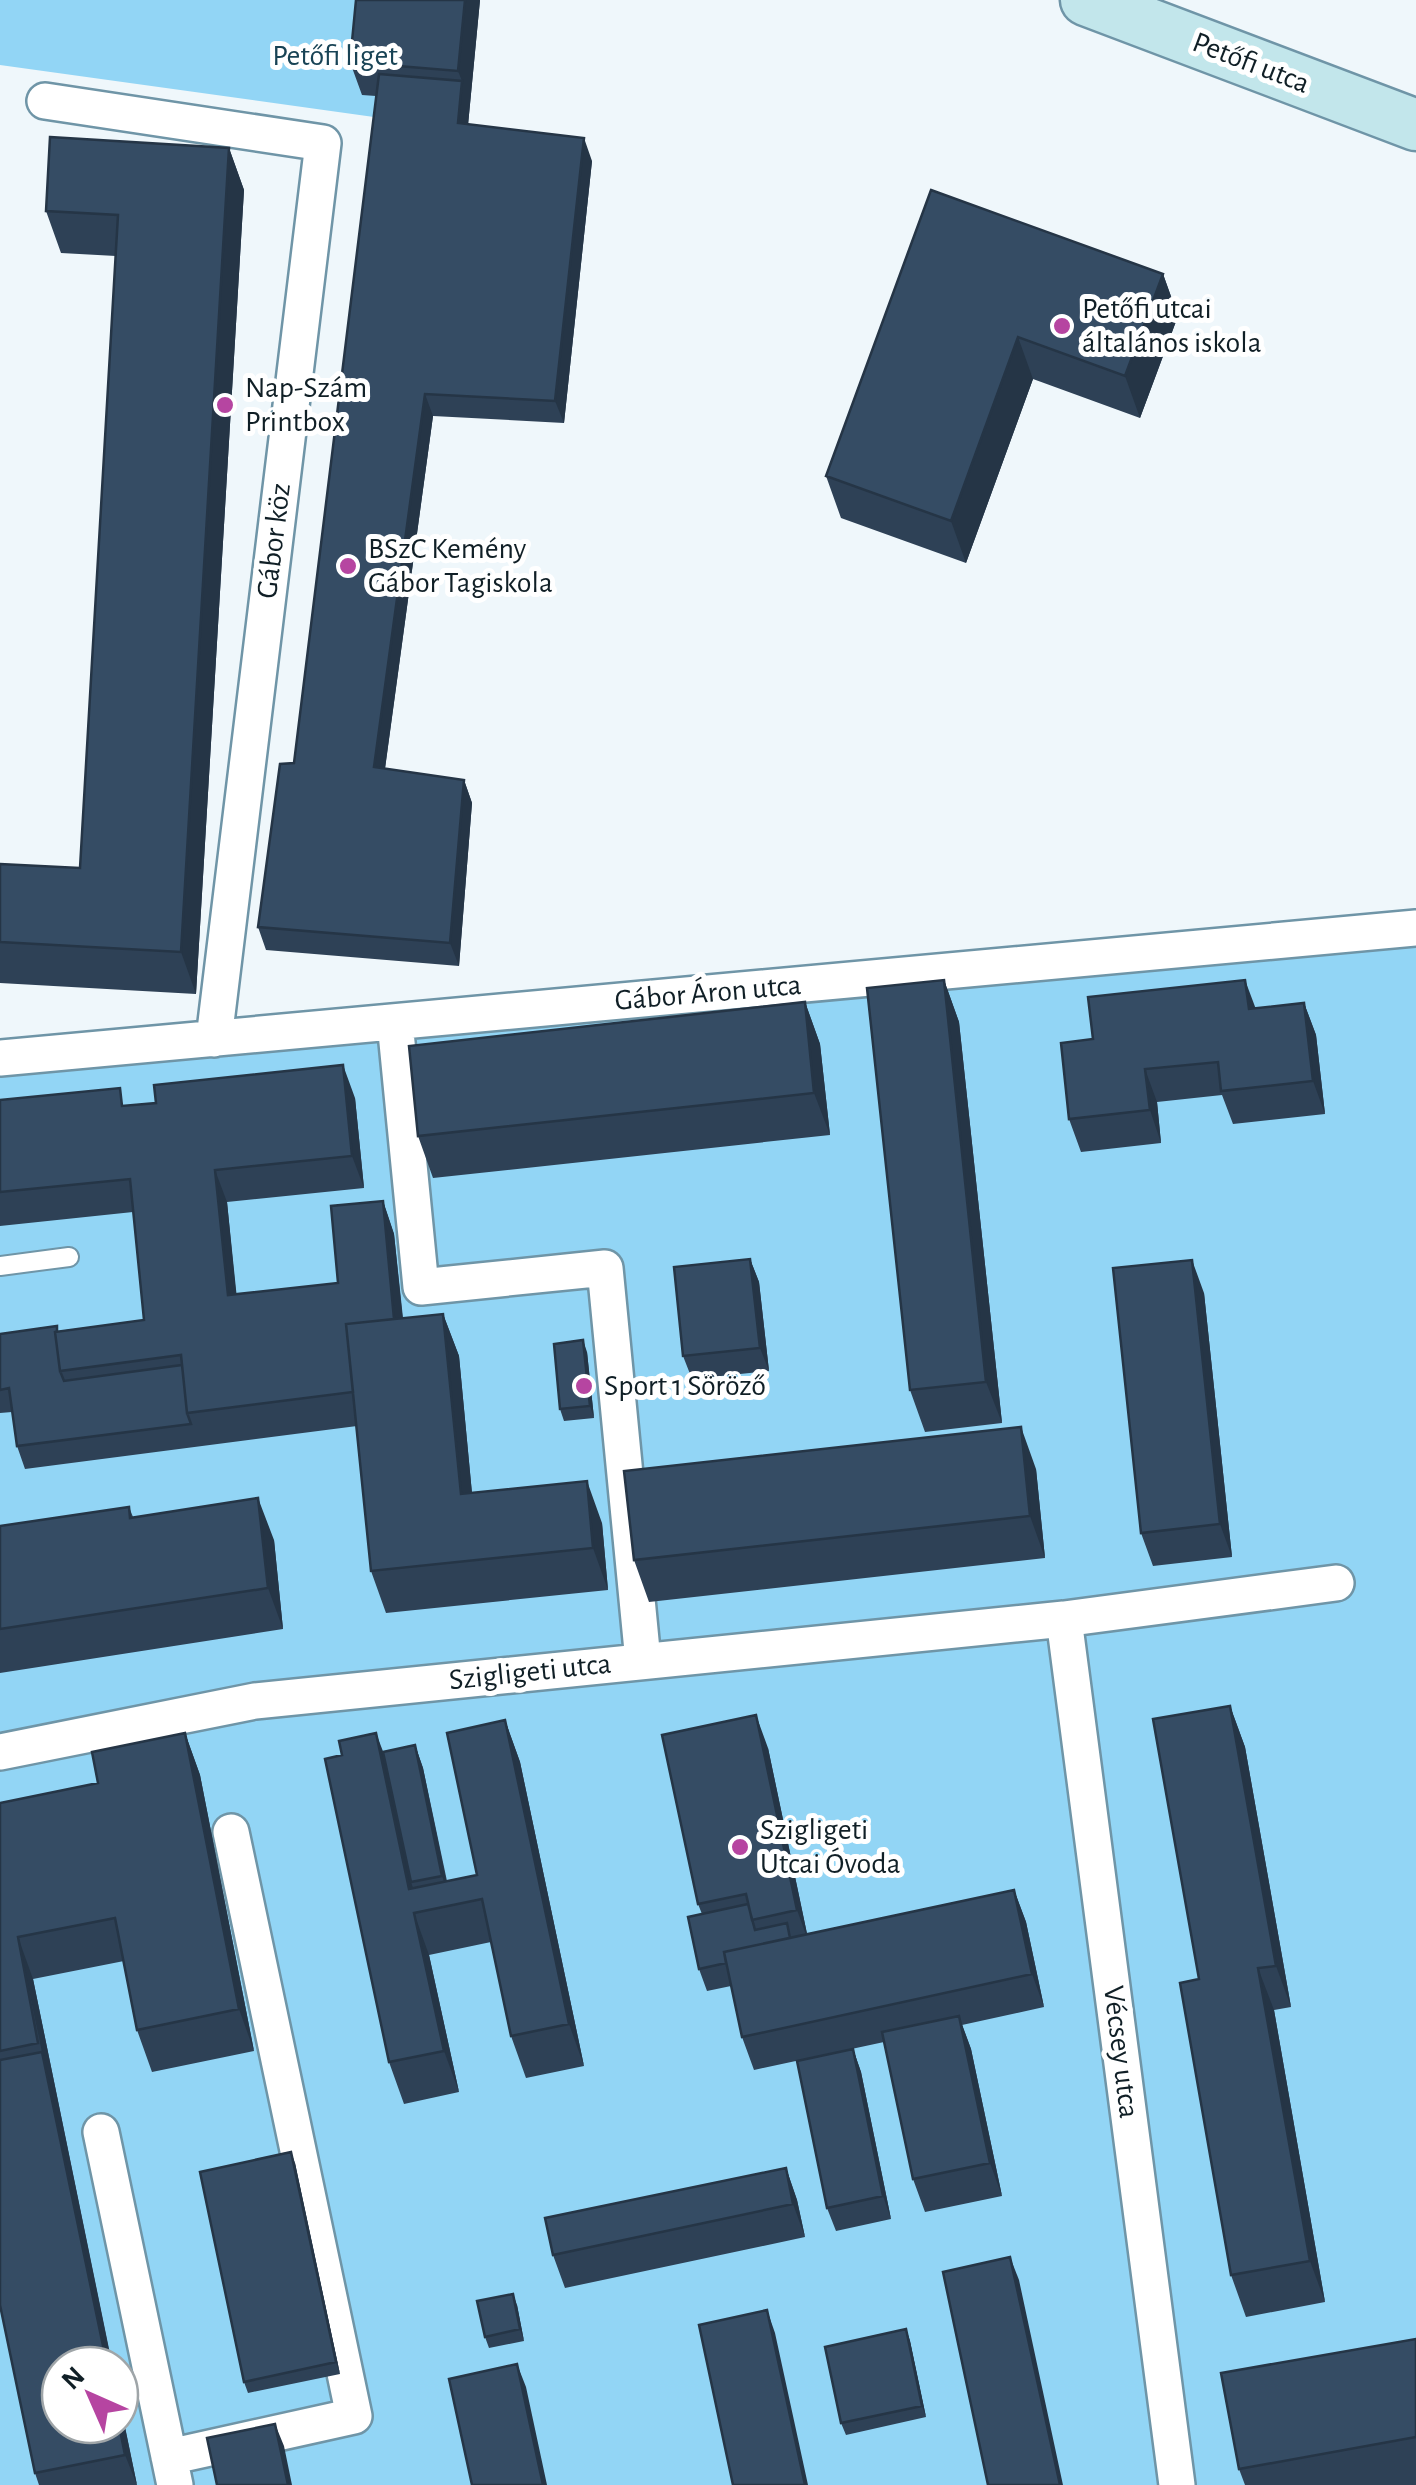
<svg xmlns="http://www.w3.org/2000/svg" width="1416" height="2485" font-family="'Alegreya Sans',sans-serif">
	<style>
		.green { fill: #92d5f5; fill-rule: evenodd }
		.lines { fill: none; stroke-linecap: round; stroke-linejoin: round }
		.lane-casing { stroke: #6f95a7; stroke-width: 22 }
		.street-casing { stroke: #6f95a7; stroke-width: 40 }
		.secondary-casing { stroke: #6f95a7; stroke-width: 55 }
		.lane { stroke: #fff; stroke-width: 18 }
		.street { stroke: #fff; stroke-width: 35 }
		.secondary { stroke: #c2e6eb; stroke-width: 50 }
		.wall { fill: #2e4156 }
		.shaded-wall { fill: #253546 }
		.building { fill: #354c64; stroke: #253546; stroke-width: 2.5 }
		.poi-dot { fill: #b645a1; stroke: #fff; stroke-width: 4 }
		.labels { text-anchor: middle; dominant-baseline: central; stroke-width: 10; stroke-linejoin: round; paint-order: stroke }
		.park-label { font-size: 30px; fill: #184355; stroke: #fff }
		.street-label { font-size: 30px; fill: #101f26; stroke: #fff }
		.poi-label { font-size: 30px; fill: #101f26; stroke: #fff; text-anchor: start }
	</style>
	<rect width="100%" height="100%" fill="#eff7fb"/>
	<!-- green -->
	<path class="green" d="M0 0H400L381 118 0 65Z
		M1416 935V2485H0V1070ZM60 2365H120V2425H60Z"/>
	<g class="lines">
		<defs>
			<path id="lane" d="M0 1266 69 1257"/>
			<path id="street" d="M45 101 323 143 214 1039
				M395 1022 421 1287 605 1268 643 1661
				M0 1058 1416 928
				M1064 1619 1177 2485
				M0 1752 255 1701 1064 1619 1336 1583
				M101 2132 175 2485
				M169 2457 354 2416 231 1832"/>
			<path id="secondary" d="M1086 0 1416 125"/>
		</defs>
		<!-- lane casing -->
		<use href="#lane" class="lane-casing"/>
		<!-- street casing -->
		<use href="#street" class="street-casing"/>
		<!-- secondary casing -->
		<use href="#secondary" class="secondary-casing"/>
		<!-- lane -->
		<use href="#lane" class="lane"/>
		<!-- street -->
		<use href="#street" class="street"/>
		<!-- secondary -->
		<use href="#secondary" class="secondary"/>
	</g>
	<!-- wall -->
	<path class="wall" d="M480 0 468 125 592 161 564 423 433 416 385 769 464 780 472 803 459 966 266 950 258 927 294 763 376 96 362 95 350 62Z
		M229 148 244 190 196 994 0 983V864L80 868 116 256 61 253 46 211Z
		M931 190 1163 274 1178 316 1140 418 1033 379 966 563 841 518 826 476Z
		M944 980 959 1022 1002 1423 925 1432 910 1390Z
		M805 1002 820 1044 830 1135 433 1178 418 1136Z
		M1304 1003 1316 1035 1325 1114 1233 1124 1222 1095 1157 1102 1161 1143 1081 1152 1069 1119 1093 1039 1255 1008Z
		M355 1098 364 1188 227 1202 236 1294 338 1283 383 1201 394 1234 403 1318 443 1314 459 1356 472 1493 602 1523 608 1590 386 1613 371 1571 357 1426 25 1469 17 1446 12 1412 0 1413V1334L58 1331 144 1320 133 1212 0 1226V1100L126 1106Z
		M750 1259 759 1282 769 1371 692 1379 683 1356Z
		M1204 1293 1232 1557 1153 1566 1141 1533Z
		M587 1352 594 1418 564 1421 560 1409Z
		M1036 1469 1045 1558 649 1602 634 1560Z
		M129 1507 133 1517 274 1540 283 1629 0 1673V1526Z
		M1230 1706 1245 1747 1291 2007 1274 2010 1325 2302 1246 2317 1231 2275 1199 1979Z
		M505 1720 520 1762 584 2066 526 2078 511 2036 491 1942 429 1955 459 2092 404 2104 389 2062 342 1755 383 1752 415 1745 423 1768 447 1881 477 1875Z
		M185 1733 200 1775 254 2051 152 2072 137 2030 124 1961 33 1979 137 2485H39L35 2473 0 2305V1803L98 1783Z
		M768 1748 807 1934 1014 1890 1026 1922 1044 2007 962 2025 971 2049 1002 2196 925 2212 913 2179 884 2042 754 2070 742 2037 731 1986 707 1991 699 1969 702 1914 698 1904Z
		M853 2049 861 2072 891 2219 836 2231 827 2208Z
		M295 2163 340 2374 248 2393 244 2382Z
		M786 2168 797 2200 805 2237 565 2288 553 2255Z
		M517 2305 524 2341 489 2348 485 2337Z
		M906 2329 910 2341 926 2417 846 2435 841 2423Z
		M1416 2339V2485H1245L1239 2469Z"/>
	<!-- shaded-wall -->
	<path class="shaded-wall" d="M465 0H480L466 146 458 123 462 81 458 71Z
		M584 138 592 161 564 423 555 401Z
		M229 148 244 190 196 994 181 952Z
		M1163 274 1178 316 1140 418 1125 376Z
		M1018 337 1033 379 966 563 951 521Z
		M425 394 433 416 382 790 374 767Z
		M464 780 472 803 459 966 450 943Z
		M944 980 959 1022 1002 1423 986 1382Z
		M1245 980 1257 1012 1249 1009Z
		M805 1002 820 1044 830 1135 814 1093Z
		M1304 1003 1316 1035 1325 1114 1313 1081Z
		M343 1065 355 1098 364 1188 352 1156Z
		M1145 1069 1157 1102 1161 1143 1150 1110Z
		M215 1170 227 1202 240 1328 228 1295Z
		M383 1201 394 1234 407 1361 395 1328Z
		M750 1259 759 1282 769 1371 760 1348Z
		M1192 1260 1204 1293 1232 1557 1220 1524Z
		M443 1314 459 1356 476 1536 461 1494Z
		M583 1340 587 1352 594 1418 590 1406Z
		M1021 1427 1036 1469 1045 1558 1030 1516Z
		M587 1481 602 1523 608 1590 593 1548Z
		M258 1498 274 1540 283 1629 268 1588Z
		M1230 1706 1245 1747 1291 2007 1276 1966Z
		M756 1715 768 1748 809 1943 797 1910Z
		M505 1720 520 1762 584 2066 569 2024Z
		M185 1733 200 1775 254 2051 239 2009Z
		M376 1733 392 1775 411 1882 419 1905 409 1889Z
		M415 1745 423 1768 450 1899 442 1876Z
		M1014 1890 1026 1922 1044 2007 1032 1974Z
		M414 1913 429 1955 459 2092 444 2051Z
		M18 1937 33 1979 112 2365H107Z
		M1258 1968 1274 2010 1325 2302 1310 2261Z
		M959 2016 971 2049 1002 2196 990 2163Z
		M853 2049 861 2072 891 2219 883 2196Z
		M291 2152 295 2163 340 2374 336 2362Z
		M786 2168 797 2200 805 2237 793 2204Z
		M1010 2257 1019 2280 1063 2485H1060Z
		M513 2294 517 2305 524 2341 520 2329Z
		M767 2310 775 2333 808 2485H805Z
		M906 2329 910 2341 926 2417 922 2406Z
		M517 2364 526 2387 547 2485H543Z
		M120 2404 137 2485 125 2455 120 2425Z
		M275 2424 284 2446 292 2485H288Z"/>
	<!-- building -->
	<path class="building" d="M356 0H465L458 71 350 62Z
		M379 74 462 81 458 123 584 138 555 401 425 394 374 767 464 780 450 943 258 927 280 764 294 763Z
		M50 137 229 148 181 952 0 942V864L80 868 118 215 46 211Z
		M931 190 1163 274 1125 376 1018 337 951 521 826 476Z
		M944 980 986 1382 910 1390 867 988Z
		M1245 980 1249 1009 1304 1003 1313 1081 1221 1091 1218 1062 1145 1069 1150 1110 1069 1119 1061 1043 1093 1039 1088 997Z
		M805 1002 814 1093 418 1136 409 1046Z
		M343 1065 352 1156 215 1170 228 1295 338 1283 331 1206 383 1201 394 1319 346 1324 353 1392 187 1413 181 1355 60 1371 55 1332 144 1320 130 1179 0 1192V1100L120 1088 122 1106 156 1103 154 1085Z
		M750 1259 760 1348 683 1356 674 1267Z
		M1192 1260 1220 1524 1141 1533 1113 1268Z
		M443 1314 461 1494 587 1481 593 1548 371 1571 346 1324Z
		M57 1326V1331L55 1332 60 1371 64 1381 182 1365 187 1413 191 1424 17 1446 9 1388 0 1390V1334Z
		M583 1340 590 1406 560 1409 554 1344Z
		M1021 1427 1030 1516 634 1560 624 1471Z
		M258 1498 268 1588 0 1629V1526L129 1507 130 1518Z
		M1230 1706 1276 1966 1258 1968 1310 2261 1231 2275 1180 1983 1199 1979 1153 1719Z
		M756 1715 797 1910 752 1920 746 1894 698 1904 662 1735Z
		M505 1720 569 2024 511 2036 482 1899 414 1913 444 2051 389 2062 325 1759 342 1755 339 1741 376 1733 409 1889 477 1875 447 1733Z
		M185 1733 239 2009 137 2030 115 1918 18 1937 38 2043 0 2051V1803L98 1783 92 1752Z
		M415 1745 442 1876 411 1882 383 1752Z
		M1014 1890 1032 1974 742 2037 724 1952Z
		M748 1904 755 1930 787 1923 790 1938 724 1952 726 1963 699 1969 688 1917Z
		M959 2016 990 2163 913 2179 882 2032Z
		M853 2049 883 2196 827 2208 797 2061Z
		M42 2052 107 2365H60V2425H119L125 2455 35 2473 0 2305V2060Z
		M291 2152 336 2362 244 2382 200 2172Z
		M786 2168 793 2204 553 2255 545 2218Z
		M1010 2257 1060 2485H988L943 2272Z
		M513 2294 520 2329 485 2337 477 2301Z
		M767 2310 805 2485H733L699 2325Z
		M906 2329 922 2406 841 2423 825 2347Z
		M1416 2339V2437L1239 2469 1221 2373Z
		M517 2364 543 2485H472L449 2379Z
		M275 2424 288 2485H217L207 2438Z"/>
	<!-- markers -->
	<g class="poi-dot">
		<circle cx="1062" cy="326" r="10"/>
		<circle cx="225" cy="405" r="10"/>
		<circle cx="348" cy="566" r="10"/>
		<circle cx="584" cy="1386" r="10"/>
		<circle cx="740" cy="1847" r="10"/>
	</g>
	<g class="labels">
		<!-- park labels -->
		<g class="park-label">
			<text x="335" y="56">Petőfi liget</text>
		</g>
		<!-- street labels -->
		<g class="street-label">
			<text transform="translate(1251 63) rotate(21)">Petőfi utca</text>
			<text transform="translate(274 541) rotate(-83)">Gábor köz</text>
			<text transform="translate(708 993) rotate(-5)">Gábor Áron utca</text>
			<text transform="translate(530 1672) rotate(-6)">Szigligeti utca</text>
			<text transform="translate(1121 2052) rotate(83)">Vécsey utca</text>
		</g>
		<!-- poi labels -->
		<g class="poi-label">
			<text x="1082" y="309">Petőfi utcai<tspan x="1082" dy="34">általános iskola</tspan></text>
			<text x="245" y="388">Nap-Szám<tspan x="245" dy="34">Printbox</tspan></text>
			<text x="368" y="549">BSzC Kemény<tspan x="368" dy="34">Gábor Tagiskola</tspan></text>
			<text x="604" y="1386">Sport 1 Söröző</text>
			<text x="760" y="1830">Szigligeti<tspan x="760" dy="34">Utcai Óvoda</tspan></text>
		</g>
	</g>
	<!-- north arrow -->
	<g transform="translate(90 2395) rotate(315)"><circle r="48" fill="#ffffff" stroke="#9fa5a8" stroke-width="2.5"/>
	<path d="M0-8L18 38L0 25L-18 38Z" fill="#b645a1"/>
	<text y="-15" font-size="28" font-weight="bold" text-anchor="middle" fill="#101f26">N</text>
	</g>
</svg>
